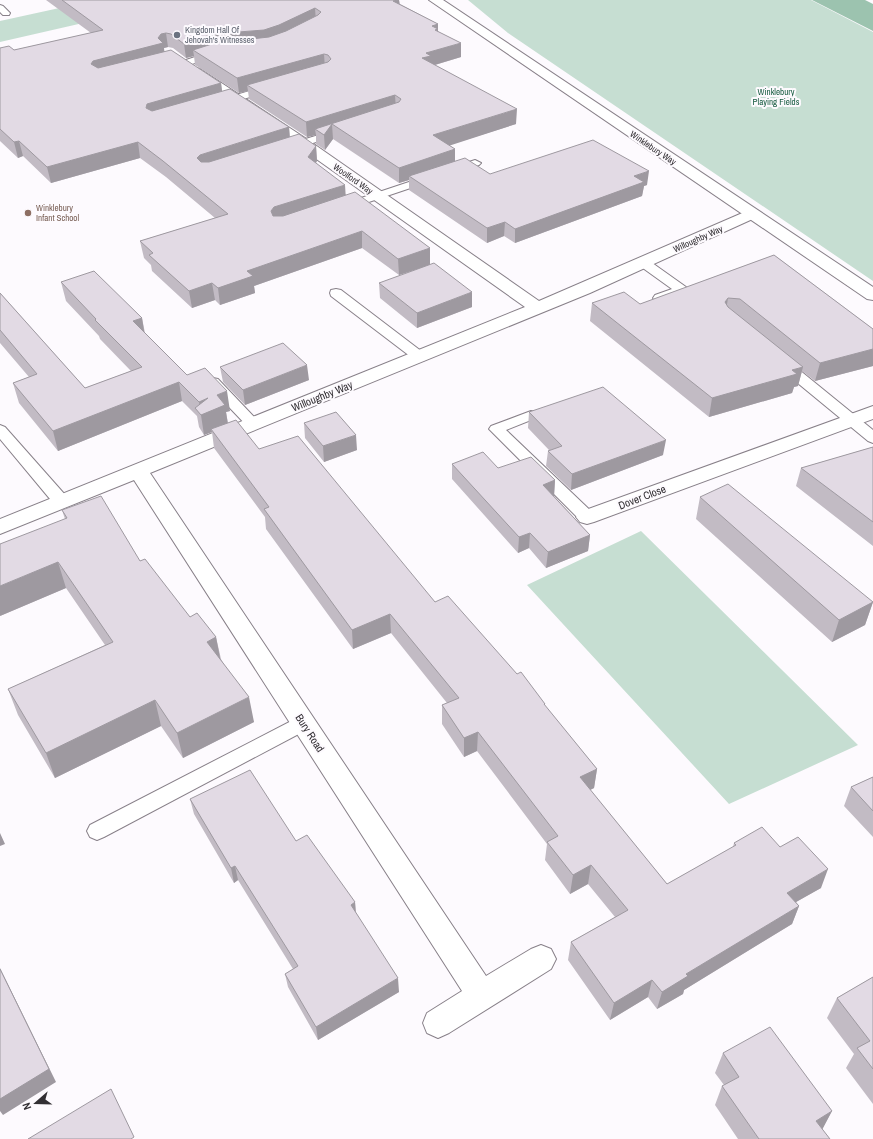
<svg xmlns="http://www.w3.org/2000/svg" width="873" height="1139" font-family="'Archivo Narrow',sans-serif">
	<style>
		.green { fill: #c6ded2 }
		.forest { fill: #9cc3af }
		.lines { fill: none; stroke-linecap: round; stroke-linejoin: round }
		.service-casing { stroke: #888089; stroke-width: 2 }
		.minor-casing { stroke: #888089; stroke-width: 2 }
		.tertiary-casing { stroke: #888089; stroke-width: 2 }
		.service { fill: #fff; fill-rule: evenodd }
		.minor { fill: #fff; fill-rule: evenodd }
		.tertiary { fill: #fff; fill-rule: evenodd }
		.wall { fill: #c2bbc4 }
		.shaded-wall { fill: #9e99a0 }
		.building { fill: #e2dae4; stroke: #9e99a0 }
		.worship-dot { fill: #6b7280; stroke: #fdfafe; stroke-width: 1.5 }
		.education-dot { fill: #8d6e63; stroke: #fdfafe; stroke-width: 1.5 }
		.labels { text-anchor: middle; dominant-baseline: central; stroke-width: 4; stroke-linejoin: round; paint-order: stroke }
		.far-worship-label { font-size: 9px; fill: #5b616d; stroke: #fdfafe; text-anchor: start }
		.far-park-label { font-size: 9px; fill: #165b40; stroke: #fdfafe }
		.far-street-label { font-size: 9px; fill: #322f33; stroke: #fdfafe }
		.far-education-label { font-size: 9px; fill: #785e54; stroke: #fdfafe; text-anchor: start }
		.street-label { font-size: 11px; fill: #322f33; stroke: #fdfafe }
	</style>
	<rect width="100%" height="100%" fill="#fdfafe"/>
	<!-- green -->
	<path class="green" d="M96 0 118 15 0 42V21Z
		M468 0H811L873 32V281L508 33Z
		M641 531 858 745 729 804 527 585Z"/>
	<!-- forest -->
	<path class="forest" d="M812 0H865L873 4V31Z"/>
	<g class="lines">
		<defs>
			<path id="service" d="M0 5 3 6 10 13 9 15H3L0 12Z
				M216 50 221 53 219 55 183 67 178 64 180 62Z
				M269 85 273 86 274 88 273 90 220 106 215 103 216 101Z
				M338 129 343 132 342 134 287 151 282 148 283 146Z
				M475 160 481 163 479 165 348 209H340L338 207 340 205Z
				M644 259 648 260 686 287 687 290 686 293 665 301H655L653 298 655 295 672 289 640 266 638 263 640 260Z
				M336 289 341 290 425 354 427 357 425 360 420 361 415 360 331 296 330 293 331 290Z
				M782 359 787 360 873 430V443L868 441 777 366 775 363 777 360Z
				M213 378 218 379 258 421 260 424 258 427 253 429 248 427 208 385 206 382 208 379Z
				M531 411 536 412 538 415 536 418 506 430 593 513 595 517 593 521 587 522 581 521 489 429 491 426Z
				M0 425 5 427 67 497 69 501 67 505 61 506 55 505 0 439Z
				M303 715 310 718 313 723 310 728 104 837 97 840 90 837 87 831 90 825Z"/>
			<path id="minor" d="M196 68 200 69 308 140 539 301 747 211 752 209 757 211 760 214 757 217 590 293 150 473 486 976 531 949 541 945 551 949 556 959 551 969 449 1033 438 1038 427 1033 423 1023 427 1013 462 991 134 480 0 534V519L525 307 298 146 192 75 190 72 192 69Z
				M873 406V419L594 522 587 524 580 522 576 517 580 512Z"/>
			<path id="tertiary" d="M429 0H443L873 287V300L867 299Z"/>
		</defs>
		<!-- service casing -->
		<use href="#service" class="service-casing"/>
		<!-- minor casing -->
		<use href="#minor" class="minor-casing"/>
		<!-- tertiary casing -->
		<use href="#tertiary" class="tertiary-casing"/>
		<!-- service -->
		<use href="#service" class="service"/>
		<!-- minor -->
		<use href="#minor" class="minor"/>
		<!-- tertiary -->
		<use href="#tertiary" class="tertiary"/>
	</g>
	<!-- wall -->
	<path class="wall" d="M46 0H399L400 4 438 24V31L461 57 435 65 516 124 449 145 455 149V161L490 174 647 185 644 186 642 196 515 243 504 236 487 243 409 190V180L399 183 333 139 325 150 316 144V135L307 137 249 99 248 91 239 93 195 65 194 56 186 58 173 48 168 47 164 48V51L221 83 222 92 289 127 290 137 316 146 317 161 316 163 346 195 430 248V265L399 275 362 248 254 286 255 293 220 305 215 300 192 308 152 271 151 265 144 258 140 241 215 218 166 177 140 158 51 183 23 156 18 158 0 141V48L14 50 91 33Z
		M774 255 873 329V366L815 381 802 371 798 386 794 387 792 393 709 417 590 321 592 303 640 304Z
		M61 282 142 318 145 333 187 375 230 411 226 412 228 423 435 602 517 674 545 704V706L597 769 594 788 590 790 667 884 733 847 734 843 780 847 821 888 796 902 799 906 792 924 684 990 683 994 657 1009 648 997 610 1020 568 960 571 942 615 917 588 884 570 894 545 860 547 844 477 751 464 757 442 724V705L447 703 391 633 353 649 266 529 265 517 214 448 212 432 204 435 199 427 197 416 182 401 58 451 19 403 13 383 29 377 0 343V293L85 388 131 371 100 339 99 336 66 301Z
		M379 283 472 307 417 328 380 298Z
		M220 367 309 380 245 405 223 382Z
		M529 412 663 455 571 490 546 466 548 451 549 450 528 428Z
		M304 423 357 450 324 462 305 438Z
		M873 447V546L796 486 801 468Z
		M452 464 498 468 555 480 554 496 590 535 588 551 546 568 529 548 518 553 452 479Z
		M700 497 873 602 865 625 832 642 696 519Z
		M62 510 140 561 190 617 216 637 221 659 254 722 183 758 161 726 55 778 18 715 8 689 105 645 66 588 0 616 65 519Z
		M873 777V837L844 806 851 787Z
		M190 799 296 841 355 902 356 913 399 992 318 1040 288 987 285 974 293 969 238 880 234 883 194 814Z
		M873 977V1104L846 1068 854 1054 827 1018 837 998Z
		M723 1053 832 1111 822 1129 830 1139H738L715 1105 722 1086 724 1085 715 1073Z"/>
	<!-- shaded-wall -->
	<path class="shaded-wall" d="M398 0H399L400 13 393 1Z
		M315 8 316 22 280 39 193 50 194 56 186 58 184 44 213 34Z
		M438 24V43L432 26Z
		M166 33 168 47 164 48 165 57 96 75 91 64 93 61 158 38 161 34Z
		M461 43V57L431 66 422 58 426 53Z
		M324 54 325 69 247 85 248 91 239 93 237 78Z
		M221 83 223 98 148 123 146 108 147 104Z
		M395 95 396 110 332 124 333 139 325 150 324 135 315 129 316 135 307 137 306 122Z
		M517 109 516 124 433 151V135Z
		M289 127 290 143 203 171 197 158 200 155Z
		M19 141 23 156 18 158 14 142Z
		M138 142 140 158 51 183 47 167Z
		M316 146 317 161 309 172 308 157Z
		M455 149V165L409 176V180L399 183V168Z
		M649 171 647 185 644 186 642 196 515 243V229L634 176Z
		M345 185 346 200 276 224 271 211 274 207Z
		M505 222 504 236 487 243V228Z
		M362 231V248L254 286 255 293 220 305 218 288 247 271Z
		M430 248V265L399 275 398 259Z
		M212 283 215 300 192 308 189 291Z
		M472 292V307L417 328V313Z
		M728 298 725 317V302Z
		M142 318 145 337 133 321Z
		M873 349V366L815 381 820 363Z
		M307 365 309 380 245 405 243 390Z
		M803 367 798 386 794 387 792 393 709 417 712 398 792 370Z
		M179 382 182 401 58 451 53 431Z
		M227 391 230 411 226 412 228 425 211 429 212 432 204 435 199 402Z
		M356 435 357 450 324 462 323 446Z
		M666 440 663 455 571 490 572 474Z
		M555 480 554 496 542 501 543 485Z
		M530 533 529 548 518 553 519 537Z
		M590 535 588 551 546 568 548 552Z
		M58 562 66 588 0 616V586Z
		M873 602 865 625 832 642 839 620Z
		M390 614 391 633 353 649 352 630Z
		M216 637 221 663 207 642Z
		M249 697 254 722 183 758 177 733Z
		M155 700 161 726 55 778 46 753Z
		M478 732 477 751 464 757V738Z
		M597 769 594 788 578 796 580 777Z
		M0 833 5 844 0 846Z
		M591 865 588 884 570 894 573 875Z
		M235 866 238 880 234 883 231 868Z
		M828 869 821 888 780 911 787 893Z
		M355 902 356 916 351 905Z
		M799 906 792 924 684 990 683 994 657 1009 662 992 686 974Z
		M0 968 56 1082 3 1115 0 1111Z
		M398 978 399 992 318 1040 316 1027Z
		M652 980 648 997 610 1020 614 1003Z
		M832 1111 822 1130 816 1121Z"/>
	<!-- building -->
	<path class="building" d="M62 0H398L393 1 438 24 432 26 438 29 435 30 461 43 426 53 431 56 422 58 517 109 433 135 455 149 399 168 332 124 324 135 315 129 399 102 401 99 395 95 306 122 247 85 328 62 331 59 328 55 324 54 237 78 193 50 215 43 269 37 286 31 318 15 321 12 315 8 279 25 264 30 213 34 184 44 171 34 166 33 161 34 158 38 163 43 93 61 91 64 98 68 171 50 221 83 147 104 146 108 152 111 230 89 289 127 200 155 197 158 201 162H209L299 134 316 146 308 157 345 185 274 207 271 211 273 216H283L355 192 430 248 398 259 362 231 247 271 253 276 218 288 212 283 189 291 149 255 153 253 140 241 228 214 163 161 138 142 47 167 19 141 14 142 0 129V48L9 46 14 50 103 30Z
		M593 140 649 171 634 176 644 182 515 229 505 222 487 228 409 176 465 158 490 174Z
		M774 255 873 329V349L820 363 740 299 728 298 725 302 728 307 803 367 792 370 797 374 712 398 592 303 624 292 640 304Z
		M434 263 472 292 417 313 379 283Z
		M94 271 142 318 133 321 187 375 205 368 227 391 217 395 225 405 201 415 195 408 208 398 199 402 179 382 53 431 13 383 37 374 0 330V293L85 388 142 367 95 320 96 319 61 282Z
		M283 343 307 365 243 390 220 367Z
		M603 387 666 440 572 474 548 451 562 446 529 412Z
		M336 412 356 435 323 446 304 423Z
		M236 420 259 449 298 436 435 602 448 596 517 674 521 672 545 704H544L597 769 580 777 667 884 736 845 734 843 762 827 780 847 798 837 828 869 787 893 799 906 686 974 688 976 662 992 652 980 614 1003 571 942 628 910 591 865 573 875 547 842 558 836 478 732 464 738 442 705 459 698 390 614 352 630 264 509 269 507 211 429Z
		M873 447V522L801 468Z
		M483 452 498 468 531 457 555 480 543 485 590 535 548 552 530 533 519 537 452 464Z
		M728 484 873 602 839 620 700 497Z
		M101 496 140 561 145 559 190 617 197 613 216 637 207 642 249 697 177 733 155 700 46 753 8 689 113 642 58 562 0 586V544L67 518 62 510Z
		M250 770 296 841 307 835 355 902 351 905 398 978 316 1027 285 974 298 966 235 866 231 868 190 799Z
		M873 777V811L851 787Z
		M0 969 49 1069 0 1099Z
		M873 977V1069L857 1048 870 1041 837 998Z
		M770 1027 832 1111 816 1121 830 1139H759L722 1086 739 1077 723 1053Z
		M111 1089 134 1137 131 1139H28Z"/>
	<!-- markers -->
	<circle class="worship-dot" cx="177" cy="35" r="4"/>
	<circle class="education-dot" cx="28" cy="213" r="4"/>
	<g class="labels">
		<!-- far-worship labels -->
		<g class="far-worship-label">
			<text x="185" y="30">Kingdom Hall Of<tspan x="185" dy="10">Jehovah's Witnesses</tspan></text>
		</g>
		<!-- far-park labels -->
		<g class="far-park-label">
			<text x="776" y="92">Winklebury<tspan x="776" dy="10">Playing Fields</tspan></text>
		</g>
		<!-- far-street labels -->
		<g class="far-street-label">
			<text transform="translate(653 148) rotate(34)">Winklebury Way</text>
			<text transform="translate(353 179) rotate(35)">Woolford Way</text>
			<text transform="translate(698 239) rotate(-24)">Willoughby Way</text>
		</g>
		<!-- far-education labels -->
		<g class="far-education-label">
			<text x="36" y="208">Winklebury<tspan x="36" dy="10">Infant School</tspan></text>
		</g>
		<!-- street labels -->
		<g class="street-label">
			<text transform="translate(322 396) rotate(-22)">Willoughby Way</text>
			<text transform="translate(642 497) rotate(-21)">Dover Close</text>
			<text transform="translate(310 733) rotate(57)">Bury Road</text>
		</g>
	</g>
	<!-- north arrow -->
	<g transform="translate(36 1103) rotate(250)" stroke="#fdfafe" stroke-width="3" paint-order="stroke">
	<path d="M0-3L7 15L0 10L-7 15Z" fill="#322f33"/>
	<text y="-6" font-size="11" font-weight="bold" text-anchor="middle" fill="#322f33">N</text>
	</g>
</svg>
